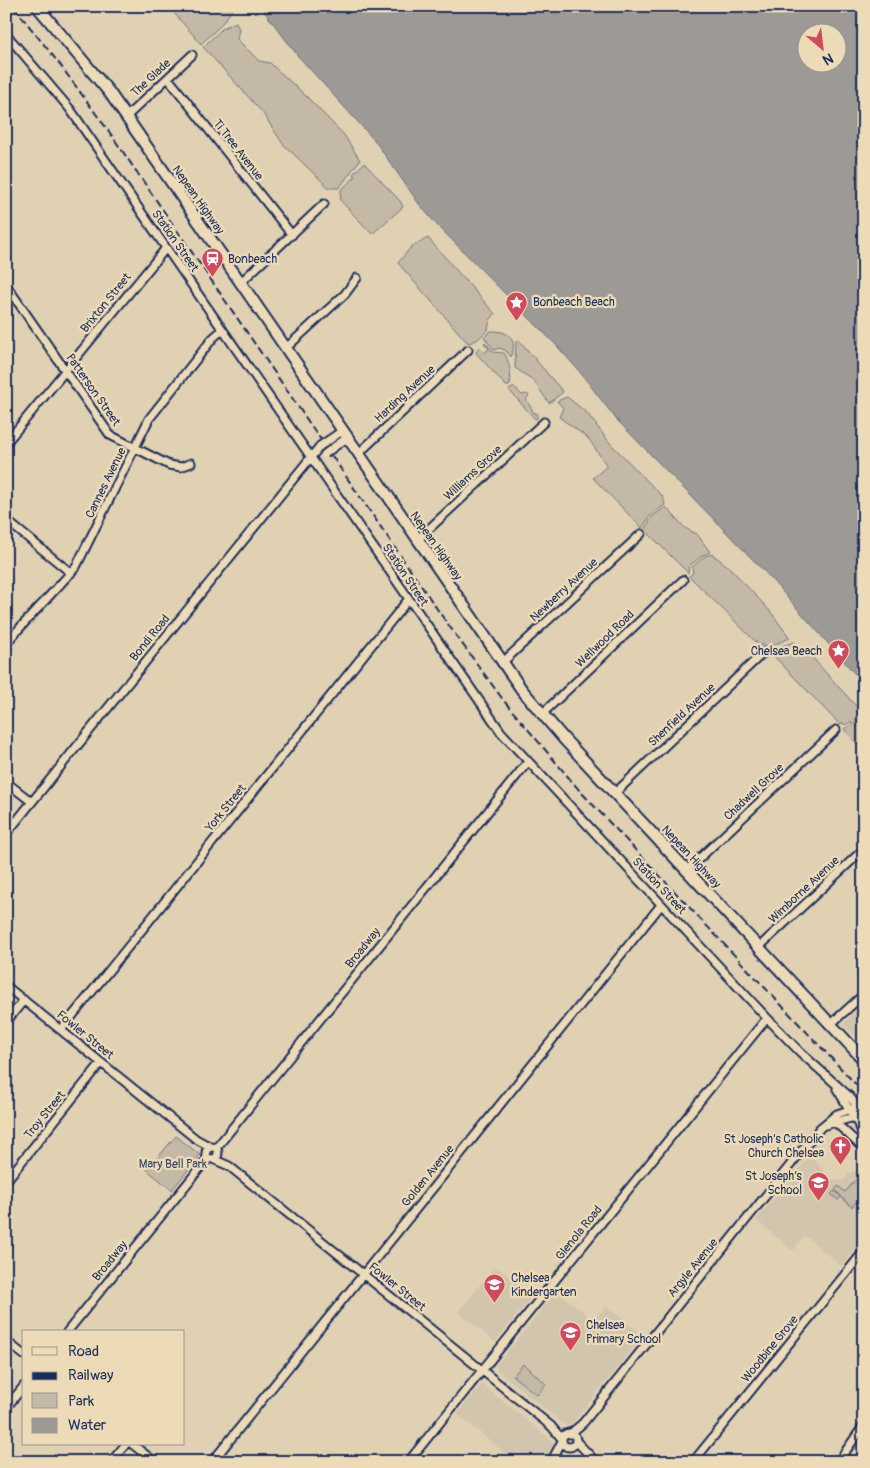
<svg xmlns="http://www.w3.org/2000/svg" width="870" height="1468" font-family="Pangolin,sans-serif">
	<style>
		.built { fill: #d2c5ad }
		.green { fill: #c3b9a6; stroke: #6f7482 }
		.water { fill: #9d9995; stroke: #696f7f; fill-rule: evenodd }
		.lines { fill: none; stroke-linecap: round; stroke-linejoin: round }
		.minor-casing { stroke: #1b2f5e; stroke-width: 11 }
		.highway-casing { stroke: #1b2f5e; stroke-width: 14 }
		.minor { stroke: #eddbb8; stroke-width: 7 }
		.highway { stroke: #eddbb8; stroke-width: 10 }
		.rail { stroke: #1b2f5e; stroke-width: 2; stroke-dasharray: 8 4; stroke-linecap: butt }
		.minor-bridge-casing { stroke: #1b2f5e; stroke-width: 11; stroke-linecap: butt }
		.minor-bridge { stroke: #eddbb8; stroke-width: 7 }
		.labels { text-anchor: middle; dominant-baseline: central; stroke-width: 4.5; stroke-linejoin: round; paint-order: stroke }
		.street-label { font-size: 12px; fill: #1b2f5e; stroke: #eddbb8 }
		.poi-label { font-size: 12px; fill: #1b2f5e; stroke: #eddbb8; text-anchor: start }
		.park-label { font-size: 12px; fill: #344469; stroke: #eddbb8 }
	</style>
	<rect width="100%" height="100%" fill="#e0d1b3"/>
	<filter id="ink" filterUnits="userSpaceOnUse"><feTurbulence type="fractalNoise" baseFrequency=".02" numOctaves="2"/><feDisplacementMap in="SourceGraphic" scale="10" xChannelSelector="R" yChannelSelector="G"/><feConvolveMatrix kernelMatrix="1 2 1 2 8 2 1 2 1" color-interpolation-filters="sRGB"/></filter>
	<g filter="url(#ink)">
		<!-- built -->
		<path class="built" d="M864 1003V1045L843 1024Z
			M810 1156 824 1171 821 1175 830 1183 832 1179H836L839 1181 845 1180 847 1174 861 1170 864 1167V1239L842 1266 805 1236 793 1251 756 1220Z
			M495 1266 533 1295 495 1342 458 1312Z
			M557 1291 594 1320 606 1306 643 1335 571 1425 566 1426 497 1370 496 1366Z
			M482 1384 556 1444 542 1462H516L457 1414Z"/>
		<!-- green -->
		<path class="green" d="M168 6H231L233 9 219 27 201 44Z
			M236 22 239 29 237 39 259 61 270 63 308 98 344 135 360 160 339 188H329L283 144 262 112 203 47 223 28Z
			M364 163 400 201 403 207 372 234 340 200 341 190 355 177 353 174Z
			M428 238 495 314 490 320 488 330 477 340 469 343 466 341 398 263 411 247Z
			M491 331C509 331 518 338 511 357L505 350 498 348 494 350 484 337Z
			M519 340 563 392 549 403 533 380 515 368 516 341Z
			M485 342 493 352 504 353C509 359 513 380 509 386H506L476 353 479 347 484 353 489 349 484 343Z
			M514 387 522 395 526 394 529 396 526 399 534 413H537V418L535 419 509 390Z
			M567 397 587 413 609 442 663 497 665 505 651 515 642 528 593 478 607 466 588 438 559 417 563 408 557 401Z
			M666 507 685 528 697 534 710 552 703 555 689 566 688 573 646 531 645 528 653 516Z
			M712 554 729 567 770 611 790 638 766 648 763 644 760 646 689 576 693 573 692 567 705 556Z
			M794 642 810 655 864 715 845 725 843 723 840 725 771 653 772 649Z
			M864 717V752L844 729Z
			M176 1136 200 1155 172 1190 147 1170Z
			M858 1177 864 1181V1193L852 1207 841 1197 838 1200 831 1194 834 1191 842 1197 835 1190 838 1186 845 1192Z
			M523 1364 546 1384 537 1395 513 1376Z"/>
		<!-- water -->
		<path class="water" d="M260 6H864V684L765 572 616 419 579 371 557 346 436 224 419 204 375 141 298 56ZM808 32H838V62H808Z"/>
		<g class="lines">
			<defs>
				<path id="minor" d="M6 34 70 109 501 732 767 1018 801 1053 849 1096 864 1115
					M168 78 292 235
					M126 117 192 55
					M240 283 324 204
					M6 285 110 435 169 465 181 467 191 463
					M286 348 345 294 357 278
					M329 440 342 431
					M6 443 166 248
					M334 447 347 438
					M358 454 468 350
					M6 520 71 573
					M417 540 544 422
					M6 643 76 567 149 419 213 338 222 330
					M502 663 641 534
					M542 714 683 580
					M6 782 32 802
					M615 793 764 652
					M6 834 320 446
					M687 870 836 730
					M759 947 864 849
					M6 986 196 1139 211 1147
					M6 1022 24 1000
					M831 1024 864 994
					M61 1030 408 600
					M837 1089 864 1134
					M835 1122 864 1149
					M825 1125 858 1116
					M206 1153a6 6 0 1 1 12 0a6 6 0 1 1-12 0Z
					M217 1147 527 763
					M213 1159 229 1166 551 1426 562 1439
					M6 1181 101 1063
					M67 1332 208 1158
					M6 1341 24 1355
					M6 1408 24 1386
					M562 1440a7 7 0 1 1 14 0a7 7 0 1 1-14 0Z
					M570 1434 583 1423 820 1128 837 1114 864 1105
					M576 1441 596 1462
					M132 1444 155 1462
					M111 1462 126 1444
					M212 1462 661 905
					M408 1462 767 1018
					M551 1462 562 1441
					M693 1462 864 1251
					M838 1462 864 1425"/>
				<path id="highway" d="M37 6 109 92 522 690 564 739 864 1060"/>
			</defs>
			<!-- minor casing -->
			<use href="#minor" class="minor-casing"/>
			<!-- highway casing -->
			<use href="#highway" class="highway-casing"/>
			<!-- minor -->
			<use href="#minor" class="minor"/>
			<!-- highway -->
			<use href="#highway" class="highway"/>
			<!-- rail -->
			<path class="rail" d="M13 6 58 62 110 133 444 619 504 701 580 791 864 1093"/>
			<defs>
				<path id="minor-bridge" d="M320 446 329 440
					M325 454 334 447"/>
			</defs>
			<!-- minor-bridge casing -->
			<use href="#minor-bridge" class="minor-bridge-casing"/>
			<!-- minor-bridge -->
			<use href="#minor-bridge" class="minor-bridge"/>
		</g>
	</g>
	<!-- icons -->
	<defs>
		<symbol id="station-pin" viewBox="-11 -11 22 30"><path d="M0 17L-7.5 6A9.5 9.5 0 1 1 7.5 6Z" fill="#d1495b" stroke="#eddbb8"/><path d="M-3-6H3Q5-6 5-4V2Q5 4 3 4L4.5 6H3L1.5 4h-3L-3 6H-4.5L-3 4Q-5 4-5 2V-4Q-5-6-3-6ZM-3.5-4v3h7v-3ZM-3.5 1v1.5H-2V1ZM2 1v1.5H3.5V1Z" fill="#fff"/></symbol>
		<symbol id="sight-pin" viewBox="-11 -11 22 30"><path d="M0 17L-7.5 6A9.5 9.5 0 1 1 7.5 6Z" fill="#d1495b" stroke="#eddbb8"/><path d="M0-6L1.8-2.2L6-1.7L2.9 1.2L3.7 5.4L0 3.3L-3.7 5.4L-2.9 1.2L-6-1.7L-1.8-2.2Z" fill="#fff"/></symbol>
		<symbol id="church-pin" viewBox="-11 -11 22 30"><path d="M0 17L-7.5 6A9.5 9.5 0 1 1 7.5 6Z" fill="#d1495b" stroke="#eddbb8"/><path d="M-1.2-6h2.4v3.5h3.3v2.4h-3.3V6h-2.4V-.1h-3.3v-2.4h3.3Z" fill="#fff"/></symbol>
		<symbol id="school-pin" viewBox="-11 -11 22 30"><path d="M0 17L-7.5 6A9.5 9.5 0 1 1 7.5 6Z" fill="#d1495b" stroke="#eddbb8"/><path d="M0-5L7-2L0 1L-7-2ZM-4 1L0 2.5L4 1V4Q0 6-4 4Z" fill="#fff"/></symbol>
	</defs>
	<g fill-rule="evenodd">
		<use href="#station-pin" x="200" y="246" width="25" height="34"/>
		<use href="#sight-pin" x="504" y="290" width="25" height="34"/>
		<use href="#sight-pin" x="826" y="638" width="25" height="34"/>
		<use href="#church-pin" x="828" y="1134" width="25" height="34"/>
		<use href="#school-pin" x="806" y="1170" width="25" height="34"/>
		<use href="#school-pin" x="482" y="1272" width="25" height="34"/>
		<use href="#school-pin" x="558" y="1320" width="25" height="34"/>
	</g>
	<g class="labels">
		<!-- street labels -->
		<g class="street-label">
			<text transform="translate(151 78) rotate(-43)">The Glade</text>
			<text transform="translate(238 150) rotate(52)">Ti Tree Avenue</text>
			<text transform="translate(198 200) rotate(55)">Nepean Highway</text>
			<text transform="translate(175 241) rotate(55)">Station Street</text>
			<text transform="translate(106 303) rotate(-51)">Brixton Street</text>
			<text transform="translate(93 390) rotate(55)">Patterson Street</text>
			<text transform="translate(405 394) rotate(-43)">Harding Avenue</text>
			<text transform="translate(473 473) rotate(-43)">Williams Grove</text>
			<text transform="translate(106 483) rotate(-64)">Cannes Avenue</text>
			<text transform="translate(436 546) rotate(55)">Nepean Highway</text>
			<text transform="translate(405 575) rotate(56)">Station Street</text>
			<text transform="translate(564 590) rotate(-43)">Newberry Avenue</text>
			<text transform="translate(150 638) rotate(-51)">Bondi Road</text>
			<text transform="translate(605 639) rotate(-44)">Wellwood Road</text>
			<text transform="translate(682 715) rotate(-43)">Shenfield Avenue</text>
			<text transform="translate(754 792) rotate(-43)">Chadwell Grove</text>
			<text transform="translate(226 808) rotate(-51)">York Street</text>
			<text transform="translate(691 857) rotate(47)">Nepean Highway</text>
			<text transform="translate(659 886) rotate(47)">Station Street</text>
			<text transform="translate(804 890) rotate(-43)">Wimborne Avenue</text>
			<text transform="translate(363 948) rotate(-51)">Broadway</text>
			<text transform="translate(85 1035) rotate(39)">Fowler Street</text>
			<text transform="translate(45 1115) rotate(-51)">Troy Street</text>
			<text transform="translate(428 1176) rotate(-51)">Golden Avenue</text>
			<text transform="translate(579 1233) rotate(-51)">Glenola Road</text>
			<text transform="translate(110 1261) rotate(-51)">Broadway</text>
			<text transform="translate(693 1268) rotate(-51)">Argyle Avenue</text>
			<text transform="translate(397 1287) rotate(39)">Fowler Street</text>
			<text transform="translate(770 1349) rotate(-51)">Woodbine Grove</text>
		</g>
		<!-- poi labels -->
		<g class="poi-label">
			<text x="228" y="259">Bonbeach</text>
			<text x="533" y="302">Bonbeach Beach</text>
			<text x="822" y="651" text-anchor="end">Chelsea Beach</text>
			<text x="824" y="1139" text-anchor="end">St Joseph’s Catholic<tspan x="824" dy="14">Church Chelsea</tspan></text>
			<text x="802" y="1176" text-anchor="end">St Joseph’s<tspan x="802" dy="14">School</tspan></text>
			<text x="511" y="1278">Chelsea<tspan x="511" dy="14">Kindergarten</tspan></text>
			<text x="586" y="1325">Chelsea<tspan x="586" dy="14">Primary School</tspan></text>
		</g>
		<!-- park labels -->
		<g class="park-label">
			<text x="173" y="1164">Mary Bell Park</text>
		</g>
	</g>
	<!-- margin -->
	<rect width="870" height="1468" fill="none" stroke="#eddbb8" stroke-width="25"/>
	<rect x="12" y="12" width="845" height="1443" fill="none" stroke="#1b2f5e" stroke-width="2" filter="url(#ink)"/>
	<!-- legend -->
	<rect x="22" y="1330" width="162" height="115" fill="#eddbb8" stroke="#999694"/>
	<rect x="32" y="1347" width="25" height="8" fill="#eddbb8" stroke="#999694"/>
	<text x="68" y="1356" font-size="15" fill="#1b2f5e">Road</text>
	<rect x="32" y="1372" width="25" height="8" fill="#1b2f5e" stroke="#999694"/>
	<text x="68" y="1380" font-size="15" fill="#1b2f5e">Railway</text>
	<rect x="32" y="1393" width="25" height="15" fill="#c3b9a6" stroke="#999694"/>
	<text x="68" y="1406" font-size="15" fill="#1b2f5e">Park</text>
	<rect x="32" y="1418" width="25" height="15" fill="#9d9995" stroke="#999694"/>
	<text x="68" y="1430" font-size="15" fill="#1b2f5e">Water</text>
	<!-- north arrow -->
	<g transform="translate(822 48) rotate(152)"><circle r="24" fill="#eddbb8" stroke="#999694"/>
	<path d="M0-4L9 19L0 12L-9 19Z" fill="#d1495b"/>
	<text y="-8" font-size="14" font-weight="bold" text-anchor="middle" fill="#1b2f5e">N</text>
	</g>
</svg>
